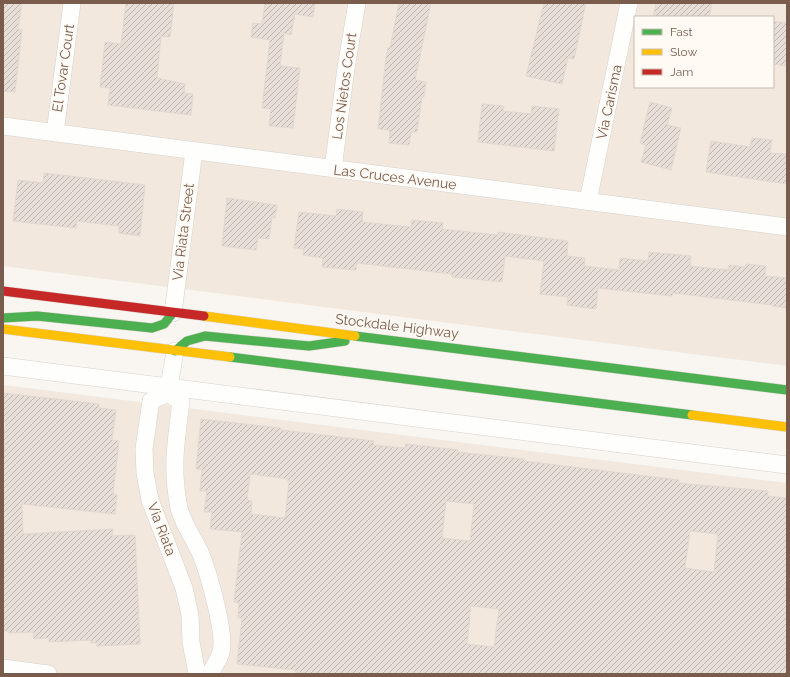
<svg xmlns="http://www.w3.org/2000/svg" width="790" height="677" font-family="Raleway,sans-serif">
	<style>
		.residential { fill: #f2e8de; fill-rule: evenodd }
		.building { fill: url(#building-hatch); stroke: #e2d8d2; fill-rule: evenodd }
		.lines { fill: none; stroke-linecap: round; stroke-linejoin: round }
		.street-casing { stroke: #d7d1cb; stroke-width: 18 }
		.fast-casing { stroke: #dad1cc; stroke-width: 10 }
		.slow-casing { stroke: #dad1cc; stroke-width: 10 }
		.jam-casing { stroke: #dad1cc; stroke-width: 10 }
		.street { stroke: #fefefd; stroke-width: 17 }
		.fast { stroke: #4caf50; stroke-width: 9 }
		.slow { stroke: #ffc107; stroke-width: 9 }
		.jam { stroke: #c62828; stroke-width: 9 }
		.labels { text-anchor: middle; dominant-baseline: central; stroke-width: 3; stroke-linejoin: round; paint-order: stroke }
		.street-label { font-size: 14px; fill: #7a5c4d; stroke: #fffaf3 }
	</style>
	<defs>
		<pattern id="building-hatch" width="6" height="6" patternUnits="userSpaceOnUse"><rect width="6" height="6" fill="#e6ded7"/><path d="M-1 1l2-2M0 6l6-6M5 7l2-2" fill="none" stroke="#bfb7b1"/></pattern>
	</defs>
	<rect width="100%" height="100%" fill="#f9f5f0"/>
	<!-- residential -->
	<path class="residential" d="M3 3H787V366L3 266ZM635 17H773V87H635Z
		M3 385 787 483V674H3Z"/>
	<!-- building -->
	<path class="building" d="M3 3H22L18 29 22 30 15 92 3 91Z
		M126 3H174L170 37 161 36 157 78 185 84 184 93 193 94 191 115 108 105 110 88 100 87 105 42 121 44Z
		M265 3H315L313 17 295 14 291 35 284 33 280 66 300 68 293 128 269 126 271 109 262 108 270 40 251 37 253 23 262 24Z
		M399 3H431L415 80 426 82 424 97H422L417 132H411L409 145 389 143 390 130 378 129 386 57 388 48H390Z
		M544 3H586L574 59 568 58 562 84 526 76Z
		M656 3H712L709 17H653Z
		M773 21 787 23V66L773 64Z
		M650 102 672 108 667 125 681 128 671 170 641 162 646 145 640 143Z
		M482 104 504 106 503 111 531 114 532 106 559 109 554 151 478 142Z
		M752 138 772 140 770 153 787 154V184L706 172 711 141 750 147Z
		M44 173 145 185 140 236 119 233V226L77 221 76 228 13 221 18 180 43 183Z
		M227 198 277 205 275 218 272 217 269 239 258 238 256 250 222 246Z
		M337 209 363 212 362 222 411 227 412 220 443 223 442 229 498 235V232L568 241 567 256 585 258 584 266 619 270 620 258 648 261 649 252 691 256 690 266 728 270 729 265 745 267 746 264 766 266 765 276 787 278V308L772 306V305L673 293 672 296 598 288 596 309 567 305 568 297 540 294 544 261 505 256 502 282 452 277V274L357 263 356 270 322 267 323 258 303 255 304 249 294 248 299 212 336 216Z
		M3 393 99 404V408L116 410 112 440 119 441 113 494 117 495 115 514 22 504 23 534 113 529 112 536 135 535 140 644 97 646V643H91V640L49 642V638L34 639 33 632 9 633V631H3V461L5 443 3 442 6 422H3Z
		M201 419 281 428V430L374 441 373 445 405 448 406 444 458 450 457 452 524 459V461L679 480 678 483 768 491 767 496 787 498V674H310L295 672V670L237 664 242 618H238L239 603 234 602 242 532 210 529 212 512H204L207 491H200L202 469H196ZM250 474 288 479V482H289L285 518 251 514 252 501 247 500ZM446 501 474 504 470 541 442 538ZM690 531 718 534 714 572 685 568ZM471 606 499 609 494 647 467 644Z"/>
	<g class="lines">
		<defs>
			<path id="street" d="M3 126 787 227
				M55 133 72 3
				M333 169 346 68 357 3
				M588 201 629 3
				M173 313 194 151
				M3 366 787 465
				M168 393 151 401 144 449 145 473 150 500 184 588 190 615 191 642 197 674
				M168 393 181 402C176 442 171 468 179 508 183 524 193 537 200 552 208 571 226 633 221 652 219 660 213 667 210 674
				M168 393 175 351
				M3 668 48 674"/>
			<path id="fast" d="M3 318 37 316 152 328 164 324 173 313
				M355 336 787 390
				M175 351 187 341 205 336 309 346 345 341
				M230 357 692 415"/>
			<path id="slow" d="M204 316 355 336
				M3 329 230 357
				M692 415 787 427"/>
			<path id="jam" d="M3 291 204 316"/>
		</defs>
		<!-- street casing -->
		<use href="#street" class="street-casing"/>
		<!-- fast casing -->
		<use href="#fast" class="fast-casing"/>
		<!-- slow casing -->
		<use href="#slow" class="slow-casing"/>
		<!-- jam casing -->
		<use href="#jam" class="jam-casing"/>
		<!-- street -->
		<use href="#street" class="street"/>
		<!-- fast -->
		<use href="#fast" class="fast"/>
		<!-- slow -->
		<use href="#slow" class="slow"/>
		<!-- jam -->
		<use href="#jam" class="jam"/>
	</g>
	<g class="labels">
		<!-- street labels -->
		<g class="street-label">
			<text transform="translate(63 68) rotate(-82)">El Tovar Court</text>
			<text transform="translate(344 86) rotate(-82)">Los Nietos Court</text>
			<text transform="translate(609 102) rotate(-78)">Via Carisma</text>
			<text transform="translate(395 177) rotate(7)">Las Cruces Avenue</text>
			<text transform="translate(183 232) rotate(-83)">Via Riata Street</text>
			<text transform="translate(397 326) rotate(7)">Stockdale Highway</text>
			<text transform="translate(162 529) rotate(69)">Via Riata</text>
		</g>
	</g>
	<!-- border -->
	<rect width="790" height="677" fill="none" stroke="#7a5c4d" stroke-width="8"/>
	<!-- legend -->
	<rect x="634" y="16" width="140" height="72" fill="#fffaf3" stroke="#cabbb1"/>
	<rect x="642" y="29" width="20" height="6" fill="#4caf50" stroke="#cabbb1"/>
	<text x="670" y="36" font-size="12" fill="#7a5c4d">Fast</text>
	<rect x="642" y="49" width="20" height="6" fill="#ffc107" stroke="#cabbb1"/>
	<text x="670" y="56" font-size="12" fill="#7a5c4d">Slow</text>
	<rect x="642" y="69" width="20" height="6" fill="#c62828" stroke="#cabbb1"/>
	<text x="670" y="76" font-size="12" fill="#7a5c4d">Jam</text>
</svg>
